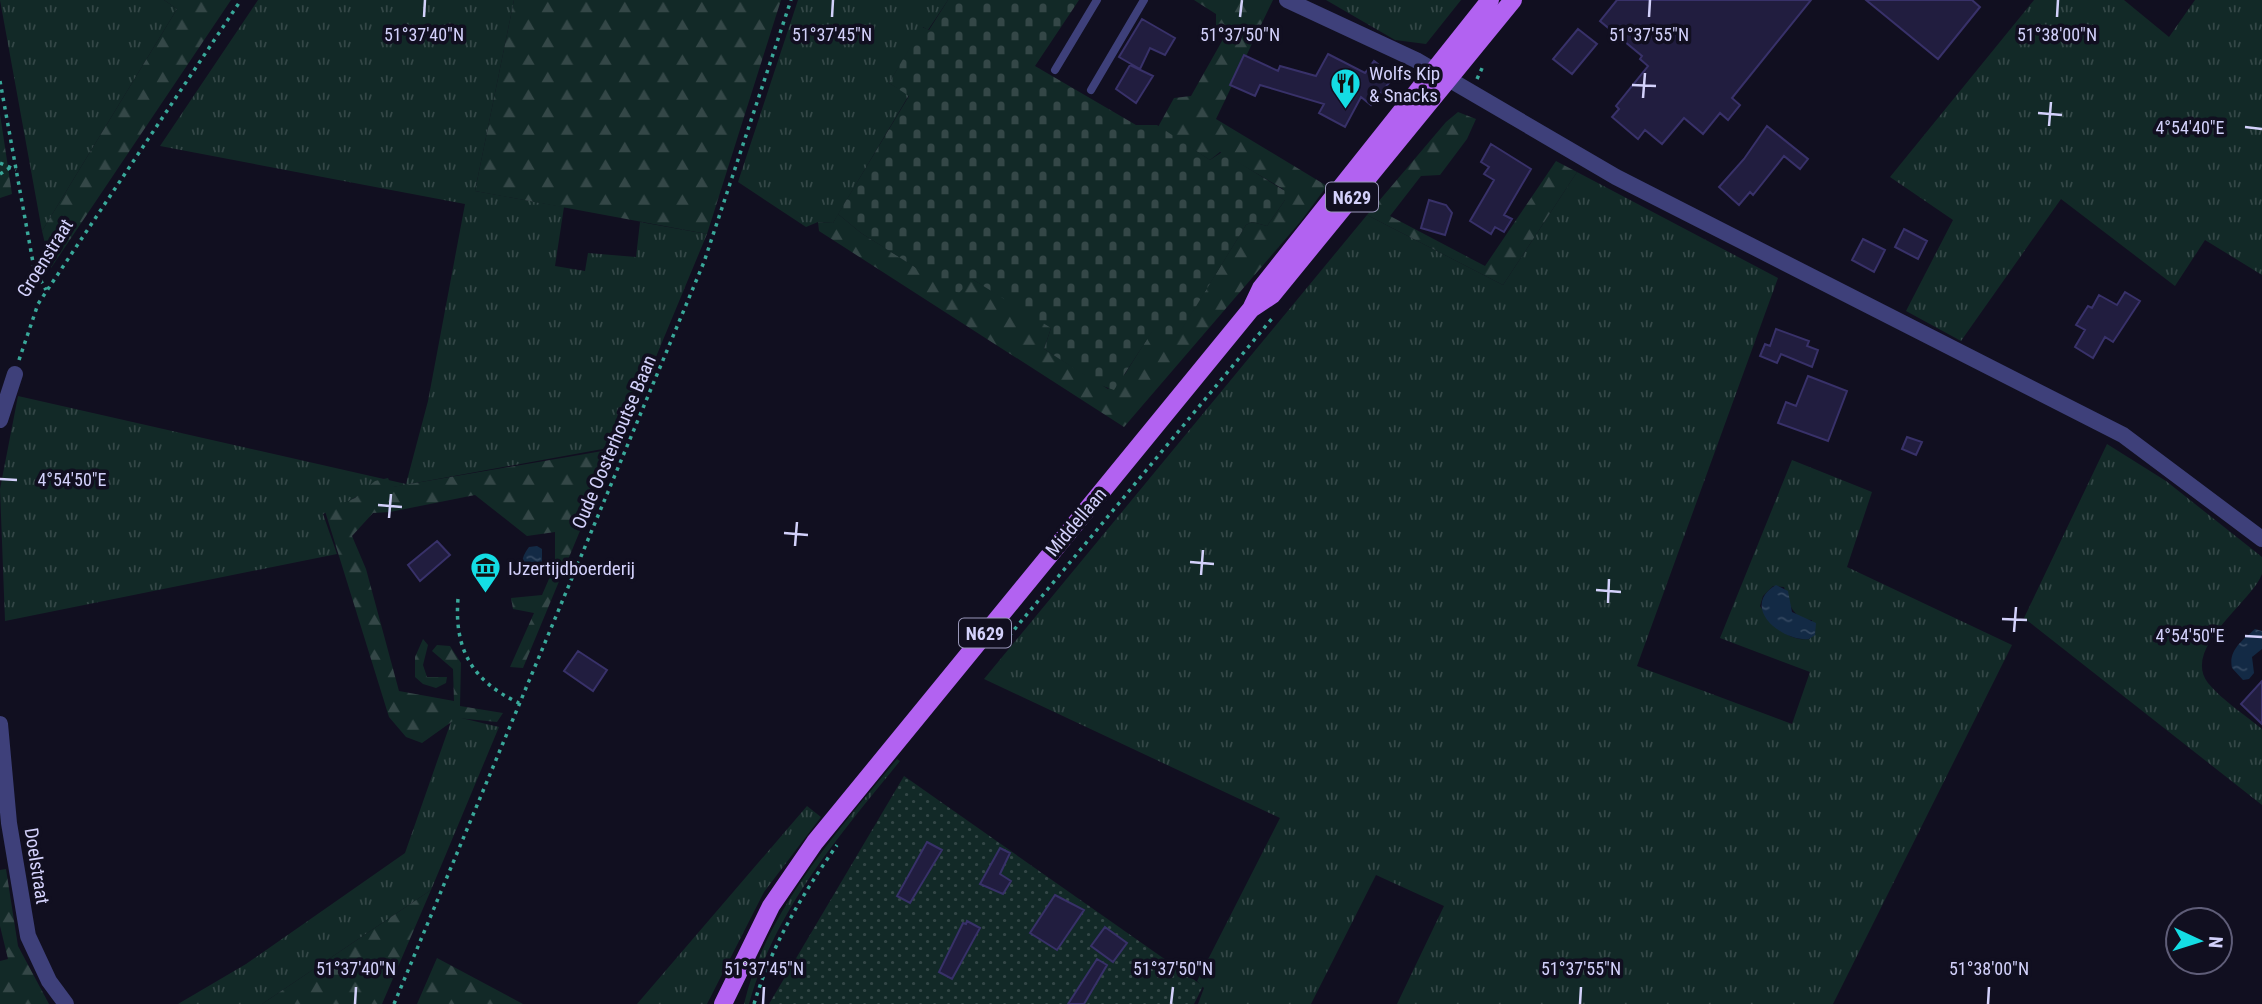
<svg xmlns="http://www.w3.org/2000/svg" width="2262" height="1004" font-family="'Roboto Condensed',sans-serif">
	<style>
		.grass { fill: url(#grass-tufts); fill-rule: evenodd }
		.forest { fill: url(#forest-firs) }
		.cemetery { fill: url(#cemetery-stones) }
		.garden { fill: url(#garden-dots) }
		.water { fill: url(#water-ripples) }
		.building { fill: #211d3f; stroke: #383169; stroke-width: 2 }
		.lines { fill: none; stroke-linecap: round; stroke-linejoin: round }
		.path { stroke: #39a89a; stroke-width: 3.5; stroke-dasharray: 3.5 5; stroke-linecap: butt }
		.lane { stroke: #3e407a; stroke-width: 8 }
		.street { stroke: #3e407a; stroke-width: 16 }
		.primary { stroke: #b262f1; stroke-width: 18 }
		.ticks { fill: none; stroke: #d3d1fb; stroke-width: 2.5 }
		.labels { text-anchor: middle; dominant-baseline: central; stroke-width: 7; stroke-linejoin: round; paint-order: stroke }
		.shield { fill: #110f20; stroke: #9997b9; stroke-width: 2 }
		.shield-label { font-size: 18px; font-weight: bold; fill: #d3d1fb }
		.poi-label { font-size: 19px; fill: #d3d1fb; stroke: #110f20; text-anchor: start }
		.street-label { font-size: 19px; fill: #d3d1fb; stroke: #110f20 }
		.ticks-label { font-size: 18px; text-anchor: middle; fill: #d3d1fb; stroke: #110f20; stroke-width: 7; stroke-linejoin: round; paint-order: stroke }
	</style>
	<defs>
		<pattern id="grass-tufts" width="24" height="20" patternUnits="userSpaceOnUse" patternTransform="scale(1.75)"><rect width="24" height="20" fill="#122927"/><path d="M3 7l-1-3M5 7V3M7 7l1-3M15 17l-1-3M17 17v-4M19 17l1-3" fill="none" stroke="#344747"/></pattern>
		<pattern id="forest-firs" width="22" height="20" patternUnits="userSpaceOnUse" patternTransform="scale(1.75)"><rect width="22" height="20" fill="#122927"/><path d="M5 1l3.5 6h-7zM16 11l3.5 6h-7z" fill="#344747"/></pattern>
		<pattern id="cemetery-stones" width="16" height="16" patternUnits="userSpaceOnUse" patternTransform="scale(1.75)"><rect width="16" height="16" fill="#122927"/><path d="M2 7V4a2 2 0 0 1 4 0v3zM10 15v-3a2 2 0 0 1 4 0v3z" fill="#344747"/></pattern>
		<pattern id="garden-dots" width="8" height="8" patternUnits="userSpaceOnUse" patternTransform="scale(1.75)"><rect width="8" height="8" fill="#122927"/><path d="M2 2h.1M6 6h.1" fill="none" stroke="#344747" stroke-width="1.8" stroke-linecap="round"/></pattern>
		<pattern id="water-ripples" width="26" height="14" patternUnits="userSpaceOnUse" patternTransform="scale(1.75)"><rect width="26" height="14" fill="#132a45"/><path d="M2 4q2-2 4 0t4 0M15 11q2-2 4 0t4 0" fill="none" stroke="#344861"/></pattern>
	</defs>
	<rect width="100%" height="100%" fill="#110f20"/>
	<!-- grass -->
	<path class="grass" d="M0 0H164L177 9 42 231Z
		M258 0H514L475 191 564 207 555 266 585 271 588 253 636 257 640 222 707 234 619 446 366 492 323 514 337 554 5 621 0 489 18 396 406 484 428 401 465 204 160 146Z
		M798 0H948L928 30 923 27 889 83 909 95 833 223 818 222 806 227 738 182Z
		M1326 0H1461L1426 44 1395 40Z
		M2034 0H2124L2169 37 2195 0H2262V275L2205 240 2175 286 2061 199 1961 341 1906 311 1953 220 1890 177Z
		M1577 172 1778 278 1637 666 1792 724 1810 672 1720 638 1792 460 1872 492 1847 567 2012 645 1833 1004H1397L1444 906 1376 875 1311 1004H1198L1204 988 1197 981 1280 818 984 679 1367 215 1503 285ZM1773 586 1784 587C1789 603 1792 619 1812 620L1810 639C1787 642 1771 623 1760 606L1763 596Z
		M2107 444 2166 481 2262 557C2262 562 2262 570 2262 574 2252 602 2181 648 2208 683 2222 700 2245 715 2262 729V805L2024 618Z
		M453 716 499 727 431 890 262 1004H178L246 964 405 853Z
		M897 759 900 761C839 836 775 909 749 1004H744C766 910 837 832 897 759Z
		M807 806 821 817 764 892 707 1004H637Z"/>
	<!-- forest -->
	<path class="forest" d="M164 0H231L51 268 42 231 177 9Z
		M514 0H781L707 234 475 191Z
		M1194 0H1273L1216 119 1327 186 1301 221 1124 427 819 231 818 222 833 223 838 214 861 233 917 268 968 280 972 279 1048 324 1051 328 1044 349 1108 389 1125 374 1152 331 1176 338 1246 225 1252 222 1267 226 1285 200 1283 189 1220 152 1210 160 1158 127 1174 98 1191 96 1222 41V34L1216 30V14Z
		M1458 112 1476 119 1467 139 1440 175 1421 176 1390 216 1485 266 1556 161 1577 172 1503 285 1367 215 1446 122Z
		M0 114 12 194 0 198Z
		M614 449 523 668 510 667 534 613 513 609 511 598 542 595 555 565V532L527 536 475 495 390 512 373 513 352 536 366 569 399 691 454 701 453 669 432 651 437 645 450 646 461 663 460 706 503 713 497 722 457 718 422 743 406 737 389 717 325 511 355 498 375 481 388 478 392 487Z
		M423 639 428 645 423 665 427 677H447L446 683 436 688 423 684 415 677V657Z
		M6 869 18 946 49 1004H0V961L8 959 0 926V870Z
		M431 890 382 1004H262Z
		M437 958 523 1004H417Z"/>
	<!-- cemetery -->
	<path class="cemetery" d="M948 0H1079L1035 66 1136 125H1157L1210 160 1222 152 1285 191V200L1267 226 1252 222 1246 225 1176 339 1152 332 1114 390 1100 385 1044 349 1051 328 972 279 959 293 951 290 861 233 838 214 909 96 889 83 922 27 929 30Z"/>
	<!-- garden -->
	<path class="garden" d="M904 776 1203 986 1194 1004H769Z"/>
	<!-- water -->
	<path class="water" d="M537 546 542 549V564L537 577 529 578C520 566 520 559 529 547Z
		M1776 585 1788 591 1792 612 1816 623 1815 635 1809 639C1782 642 1739 607 1776 585Z
		M2255 629 2262 631V649L2252 657 2254 673 2249 679 2243 680 2232 668C2228 650 2243 640 2255 629Z"/>
	<!-- building -->
	<path class="building" d="M1617 0H1811L1732 98 1740 105 1728 120 1720 113 1703 134 1684 118 1662 144 1645 130 1638 139 1612 117 1619 109 1616 106 1648 66 1640 59 1642 56 1600 21Z
		M1866 0H1972L1980 7 1938 59Z
		M1142 19 1175 38 1165 55 1150 48 1140 69 1119 57Z
		M1578 29 1597 44 1572 74 1553 59Z
		M1328 54 1365 73 1374 61 1394 77 1371 105 1361 97 1345 127 1319 113 1324 104 1260 85 1255 96 1230 85 1244 55 1278 71 1280 66 1316 76Z
		M1130 65 1153 76 1136 103 1116 89Z
		M1767 126 1808 159 1800 169 1784 156 1753 195 1750 192 1739 205 1719 187 1744 159Z
		M1491 144 1531 169 1504 215 1512 219 1504 232 1495 227 1491 234 1470 221 1494 180 1484 174 1489 167 1481 162Z
		M1429 200 1446 205 1452 213 1445 235 1421 228Z
		M1904 229 1927 241 1918 259 1895 247Z
		M1863 239 1885 250 1874 272 1852 260Z
		M2125 292 2140 301 2113 342 2105 337 2093 358 2075 347 2085 330 2076 325 2088 306 2092 308 2099 295 2117 305Z
		M1776 329 1809 341 1807 346 1818 350 1812 367 1781 354 1777 363 1760 356 1765 344 1770 346Z
		M1808 376 1847 391 1828 441 1778 423 1786 402 1796 406Z
		M1907 437 1922 442 1916 455 1902 449Z
		M437 541 450 555 420 581 408 565Z
		M578 651 607 670 593 691 564 671Z
		M2262 681V724L2241 704Z
		M927 842 942 850 910 903 897 896Z
		M1000 848 1010 853 1000 874 1011 881 1003 894 980 884Z
		M1055 895 1084 910 1057 950 1030 933Z
		M967 921 980 928 952 979 939 972 963 923 966 924Z
		M1105 927 1127 943 1113 962 1091 946Z
		M1097 959 1107 965 1084 1004H1068Z"/>
	<g class="lines">
		<!-- path -->
		<path class="path" d="M1477 79 1484 64
			M0 81 34 268 46 290
			M0 163 16 170
			M0 174 11 167
			M19 360 38 304 241 0
			M458 599C454 649 472 681 519 703
			M1009 636 1274 316
			M394 1004 704 262 791 0
			M754 1004C772 944 802 895 837 845"/>
		<!-- lane -->
		<path class="lane" d="M1055 70 1097 0
			M1091 90 1144 0"/>
		<!-- street -->
		<path class="street" d="M1287 0 1416 60 1616 177 2123 435 2262 539
			M0 420 15 374
			M0 724 9 823 28 936 49 981 66 1004"/>
		<!-- primary -->
		<path class="primary" d="M1251 309 1272 295 1513 0
			M723 1004 771 906 815 842 1251 309 1261 288 1490 0"/>
	</g>
	<!-- ticks -->
	<path class="ticks" d="M424 17 425 0M832 17 833 0M1240 17 1242 0M1649 17 1650 0M2057 17 2058 0M1632 85 1656 86M1643 98 1645 73M2038 113 2062 115M2049 126 2051 102M2245 127 2262 129M0 479 17 480M378 505 402 507M389 518 391 494M784 533 808 535M795 546 797 522M1190 562 1214 564M1201 575 1203 550M1596 590 1621 592M1608 603 1609 579M2002 619 2027 620M2014 632 2016 607M2245 636 2262 637M355 1004 356 987M763 1004 764 987M1171 1004 1173 987M1580 1004 1581 987M1988 1004 1989 987"/>
	<!-- icons -->
	<defs>
		<symbol id="restaurant-pin" viewBox="-11 -11 22 30"><path d="M0 17L-7.5 6A9.5 9.5 0 1 1 7.5 6Z" fill="#14dde4" stroke="#110f20"/><path d="M-5-6h1v4h1v-4h1v4h1v-4h1v5L-1.5 .5V6h-2V.5L-5-1ZM5-6V6H3V1.5H1.5Q1.5-4 5-6Z" fill="#111"/></symbol>
		<symbol id="museum-pin" viewBox="-11 -11 22 30"><path d="M0 17L-7.5 6A9.5 9.5 0 1 1 7.5 6Z" fill="#14dde4" stroke="#110f20"/><path d="M0-6L6-3V-2H-6V-3ZM-5-1h2V3h-2ZM-1-1h2V3h-2ZM3-1h2V3H3ZM-6 4H6V6H-6Z" fill="#111"/></symbol>
	</defs>
	<g fill-rule="evenodd">
		<use href="#restaurant-pin" x="1328" y="66" width="35" height="47"/>
		<use href="#museum-pin" x="468" y="550" width="35" height="47"/>
	</g>
	<g class="labels">
		<!-- shield labels -->
		<g class="shield">
			<rect x="1326" y="182.5" width="52" height="29" rx="5"/>
			<rect x="959" y="618.5" width="52" height="29" rx="5"/>
		</g>
		<g class="shield-label">
			<text x="1352" y="197">N629</text>
			<text x="985" y="633">N629</text>
		</g>
		<!-- poi labels -->
		<g class="poi-label">
			<text x="1369" y="73">Wolfs Kip<tspan x="1369" dy="22">&amp; Snacks</tspan></text>
			<text x="508" y="568">IJzertijdboerderij</text>
		</g>
		<!-- street labels -->
		<g class="street-label">
			<text transform="translate(45 258) rotate(-58)">Groenstraat</text>
			<text transform="translate(614 442) rotate(-67)">Oude Oosterhoutse Baan</text>
			<text transform="translate(1076 522) rotate(-50)">Middellaan</text>
			<text transform="translate(37 866) rotate(81)">Doelstraat</text>
		</g>
	</g>
	<g class="ticks-label">
		<text x="424" y="41">51°37'40"N</text>
		<text x="832" y="41">51°37'45"N</text>
		<text x="1240" y="41">51°37'50"N</text>
		<text x="1649" y="41">51°37'55"N</text>
		<text x="2057" y="41">51°38'00"N</text>
		<text x="2190" y="134">4°54'40"E</text>
		<text x="72" y="486">4°54'50"E</text>
		<text x="2190" y="642">4°54'50"E</text>
		<text x="356" y="975">51°37'40"N</text>
		<text x="764" y="975">51°37'45"N</text>
		<text x="1173" y="975">51°37'50"N</text>
		<text x="1581" y="975">51°37'55"N</text>
		<text x="1989" y="975">51°38'00"N</text>
	</g>
	<!-- north arrow -->
	<g transform="translate(2199 941) rotate(94)"><circle r="33" fill="#110f20" stroke="#5f5d78" stroke-width="2"/>
	<path d="M0-5L12 26L0 18L-12 26Z" fill="#14dde4"/>
	<text y="-10" font-size="19" font-weight="bold" text-anchor="middle" fill="#d3d1fb">N</text>
	</g>
</svg>
